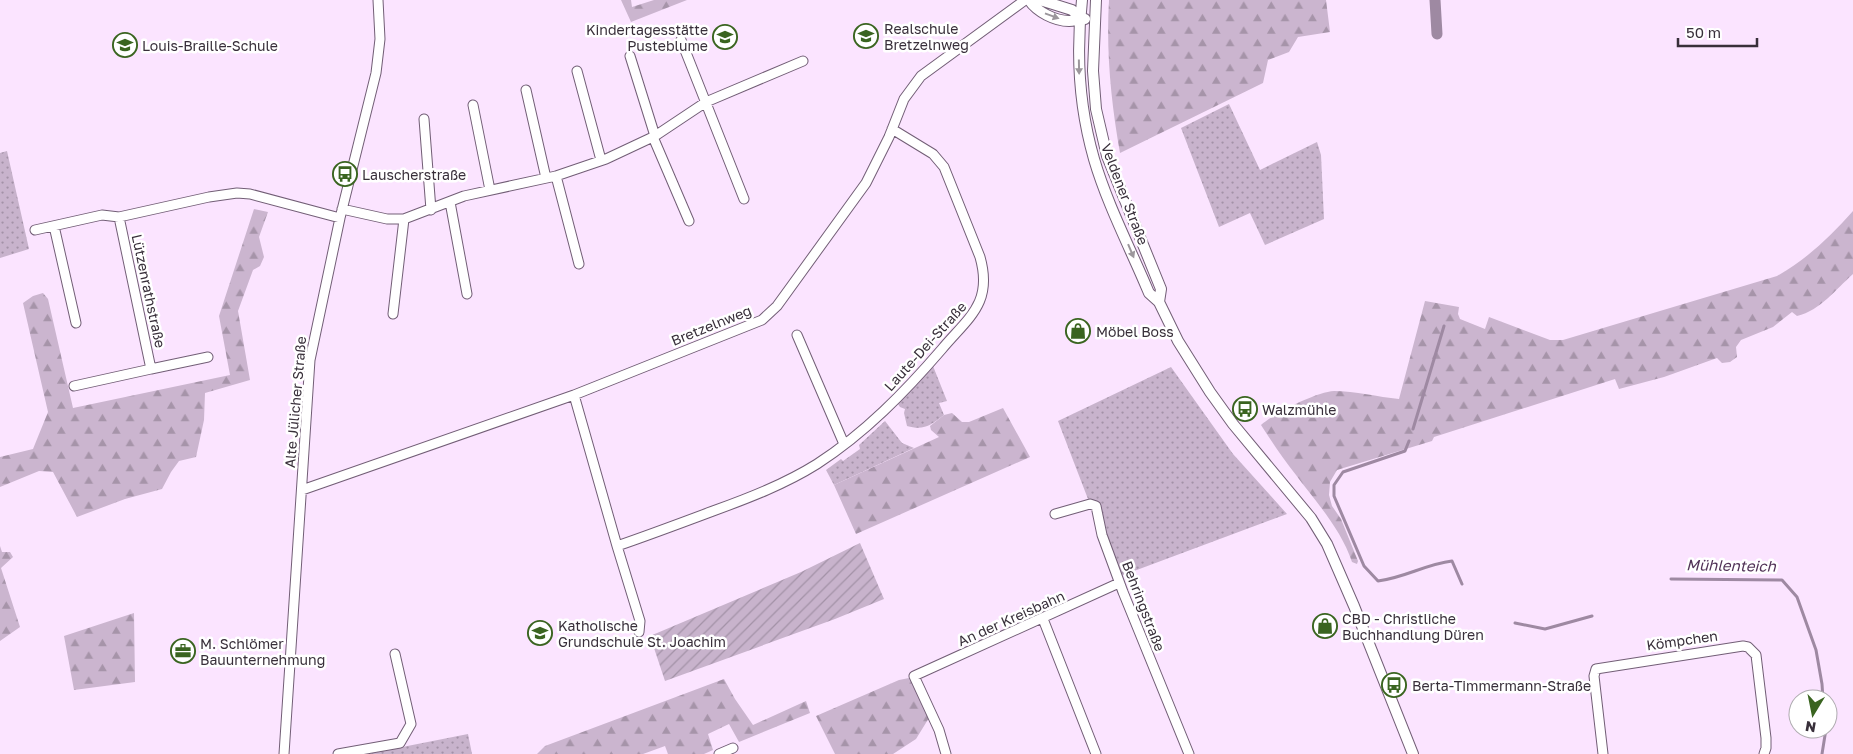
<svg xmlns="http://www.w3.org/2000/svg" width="1853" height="754" font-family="'Golos Text',sans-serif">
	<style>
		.grass { fill: url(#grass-dots) }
		.forest { fill: url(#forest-firs) }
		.garden { fill: url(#garden-furrows) }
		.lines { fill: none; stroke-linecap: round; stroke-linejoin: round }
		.stream { stroke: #9e89a2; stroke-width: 3 }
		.canal { stroke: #9e89a2; stroke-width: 11 }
		.minor-casing { stroke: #725e76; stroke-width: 11 }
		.tertiary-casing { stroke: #725e76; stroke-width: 12 }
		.minor { stroke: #fff; stroke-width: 9 }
		.tertiary { stroke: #fff; stroke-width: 10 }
		.oneway { fill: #9c979c }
		.labels { text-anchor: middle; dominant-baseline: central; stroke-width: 5; stroke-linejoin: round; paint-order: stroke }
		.poi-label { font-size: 14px; fill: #382f3a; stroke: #fff; text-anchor: start }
		.street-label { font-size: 14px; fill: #382f3a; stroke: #fff }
		.water-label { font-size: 15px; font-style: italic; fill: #523358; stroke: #fff }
	</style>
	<defs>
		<pattern id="grass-dots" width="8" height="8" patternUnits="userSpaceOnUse" patternTransform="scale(1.25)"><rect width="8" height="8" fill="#c8b3cc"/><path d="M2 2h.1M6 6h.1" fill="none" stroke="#a392a7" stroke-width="1.8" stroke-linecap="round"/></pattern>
		<pattern id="forest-firs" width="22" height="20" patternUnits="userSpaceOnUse" patternTransform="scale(1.25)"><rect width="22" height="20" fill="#cbb5cf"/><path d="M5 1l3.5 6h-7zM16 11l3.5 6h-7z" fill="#a694a9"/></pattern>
		<pattern id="garden-furrows" width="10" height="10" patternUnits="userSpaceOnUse" patternTransform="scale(1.25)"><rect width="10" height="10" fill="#c8b3cc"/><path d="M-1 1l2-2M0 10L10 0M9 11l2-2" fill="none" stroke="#a392a7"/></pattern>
	</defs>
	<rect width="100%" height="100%" fill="#fbe4ff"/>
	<!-- grass -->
	<path class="grass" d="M1229 104 1260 170 1317 142 1321 155 1324 219 1265 245 1250 213 1219 227 1181 128Z
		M7 151 29 249 0 258V153Z
		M933 366 947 401 939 403 944 415C931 425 924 431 907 426L904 413 905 409 900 407 898 404Z
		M1171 367 1233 454 1287 514 1118 577 1058 421Z
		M885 421 902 443 914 448 834 485 826 470 841 459 843 461 860 449 859 445Z
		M468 734 472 754H367Z"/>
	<!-- forest -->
	<path class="forest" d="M621 0H631L632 7 654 0H687L631 22Z
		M1109 0H1326L1330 32 1298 37 1289 52 1268 60 1263 83 1120 153C1111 102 1106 52 1109 0Z
		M254 209 268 212 259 237 264 257 260 266 253 270 238 311 250 380 205 393 204 420 196 457 179 461 171 472 162 489 125 499 77 517 53 472 39 471 0 487V457L33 449 48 412 23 303 33 296 43 293 48 299 73 408 230 375 219 316Z
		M1853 211V274C1835 290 1821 310 1797 316L1792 312 1773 327 1741 340 1736 347 1737 357 1730 362 1722 363 1717 358 1664 377 1619 389 1615 379 1434 437 1432 441 1337 470 1330 482 1329 495 1332 506 1341 519 1358 561 1357 564 1352 562C1341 529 1316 502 1296 475 1283 459 1272 442 1261 425 1275 413 1316 392 1334 391 1355 391 1378 397 1399 399L1425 301 1459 307 1458 314 1460 319 1485 329 1489 317 1550 340H1563L1777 276C1807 259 1830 237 1853 211Z
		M1003 408 1030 457 856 534 834 485 939 437 931 430 930 426 944 415 952 413 962 422H969Z
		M0 546 2 552H10L13 557 1 568 20 627 0 641Z
		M134 613 135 682 74 690 64 636Z
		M914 677 932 713 916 739 893 754H835L816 716 899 680Z
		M724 679 735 699 753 725 806 701 810 713 739 742 729 724 708 734 713 750 704 754H668L665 746 643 754H537L545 746Z"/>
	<!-- garden -->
	<path class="garden" d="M860 543 884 599 835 619 665 681 650 636 801 572Z"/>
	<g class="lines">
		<!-- stream -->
		<path class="stream" d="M1413 429 1444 326
			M1409 441 1405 451 1343 472 1334 485V496L1364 566 1378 581C1404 578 1426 564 1452 561L1462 584
			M1671 579 1782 580 1797 597 1816 650 1822 684 1823 699
			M1515 623 1545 629 1592 616
			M1822 754 1826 729"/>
		<!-- canal -->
		<path class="canal" d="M1435 0 1437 34"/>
		<defs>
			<path id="minor" d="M681 40 744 199
				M630 56 655 136
				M577 71 601 160
				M526 90 546 178
				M473 105 490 190
				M424 119 431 210
				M653 137 689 221
				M556 176 579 264
				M450 202 467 294
				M342 209 387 219H404L464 196 556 176 606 159 655 136 706 102 803 61
				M119 217 151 369 208 357
				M54 226 76 323
				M35 230 102 215 119 217 209 197 237 193 250 194 340 218
				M393 314 404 219
				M797 335 844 444
				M74 386 151 369
				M574 395 617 546 640 621 639 632
				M302 490 574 395 762 320 777 306 866 183 889 137 904 99 921 76 1025 0
				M1055 514 1090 504 1096 506 1102 535 1123 592 1189 754
				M617 546C649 535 681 523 713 511 749 498 785 484 817 464 865 433 905 392 942 349 969 317 993 303 980 257L944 167 933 154 892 129
				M1043 619 1096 754
				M284 754 310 360 340 218 376 73 380 39 378 0
				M338 754 400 743 411 724 395 654
				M719 754 733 748
				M946 754 939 730 914 676 1119 583
				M1603 754 1594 676 1596 669 1743 646 1748 647 1756 655 1766 738V748L1764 754"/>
			<path id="tertiary" d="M1029 0C1037 12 1055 21 1069 21 1075 21 1079 18 1085 19
				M1040 0 1072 10 1080 18
				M1082 0C1076 53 1079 107 1094 159 1106 200 1126 240 1143 279L1149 293 1159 302 1178 341 1210 392 1233 424 1311 518 1327 544 1354 606 1413 754
				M1096 0 1093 71 1096 109 1107 156 1161 289 1159 302"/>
		</defs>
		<!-- minor casing -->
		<use href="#minor" class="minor-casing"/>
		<!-- tertiary casing -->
		<use href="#tertiary" class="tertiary-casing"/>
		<!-- minor -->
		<use href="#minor" class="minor"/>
		<!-- tertiary -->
		<use href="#tertiary" class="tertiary"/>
	</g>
	<!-- one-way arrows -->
	<defs><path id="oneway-solid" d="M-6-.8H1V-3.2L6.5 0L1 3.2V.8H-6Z" transform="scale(1.25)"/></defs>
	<g class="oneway">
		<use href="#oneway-solid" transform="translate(1052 16) rotate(20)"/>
		<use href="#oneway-solid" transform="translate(1079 67) rotate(89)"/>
		<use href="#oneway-solid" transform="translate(1131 251) rotate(67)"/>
	</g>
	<!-- icons -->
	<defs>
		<symbol id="school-ring" viewBox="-11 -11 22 22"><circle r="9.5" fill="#fff" stroke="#3a6420" stroke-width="1.5"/><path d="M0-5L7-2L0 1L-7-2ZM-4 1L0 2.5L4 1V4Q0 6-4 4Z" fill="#3a6420"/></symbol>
		<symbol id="bus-ring" viewBox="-11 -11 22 22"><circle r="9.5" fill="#fff" stroke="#3a6420" stroke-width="1.5"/><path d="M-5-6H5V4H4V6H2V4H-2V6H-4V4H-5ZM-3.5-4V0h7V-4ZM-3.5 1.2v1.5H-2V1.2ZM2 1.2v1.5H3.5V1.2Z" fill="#3a6420"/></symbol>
		<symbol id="shop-ring" viewBox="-11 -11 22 22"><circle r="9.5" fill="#fff" stroke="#3a6420" stroke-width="1.5"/><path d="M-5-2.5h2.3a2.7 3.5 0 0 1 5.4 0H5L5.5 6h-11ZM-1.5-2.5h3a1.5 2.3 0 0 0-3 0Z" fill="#3a6420"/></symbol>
		<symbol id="office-ring" viewBox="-11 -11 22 22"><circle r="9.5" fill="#fff" stroke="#3a6420" stroke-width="1.5"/><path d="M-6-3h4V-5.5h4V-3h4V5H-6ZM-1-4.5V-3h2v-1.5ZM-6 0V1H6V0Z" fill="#3a6420"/></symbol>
	</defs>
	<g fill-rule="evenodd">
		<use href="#school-ring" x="852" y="22" width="28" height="28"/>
		<use href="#school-ring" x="711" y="23" width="28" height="28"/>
		<use href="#school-ring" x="111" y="31" width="28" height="28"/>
		<use href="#bus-ring" x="331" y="160" width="28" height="28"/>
		<use href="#shop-ring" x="1064" y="317" width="28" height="28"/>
		<use href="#bus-ring" x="1231" y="395" width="28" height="28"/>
		<use href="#shop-ring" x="1311" y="612" width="28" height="28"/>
		<use href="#school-ring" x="526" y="619" width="28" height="28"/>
		<use href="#office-ring" x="169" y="637" width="28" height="28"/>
		<use href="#bus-ring" x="1380" y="671" width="28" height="28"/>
	</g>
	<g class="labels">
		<!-- poi labels -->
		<g class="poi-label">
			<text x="884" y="28">Realschule<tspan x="884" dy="16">Bretzelnweg</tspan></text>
			<text x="708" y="29" text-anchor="end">Kindertagesstätte<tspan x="708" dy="16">Pusteblume</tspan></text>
			<text x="142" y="45">Louis-Braille-Schule</text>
			<text x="362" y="174">Lauscherstraße</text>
			<text x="1096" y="331">Möbel Boss</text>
			<text x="1262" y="409">Walzmühle</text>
			<text x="1342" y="618">CBD - Christliche<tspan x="1342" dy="16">Buchhandlung Düren</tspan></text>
			<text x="558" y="625">Katholische<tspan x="558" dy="16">Grundschule St. Joachim</tspan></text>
			<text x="200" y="643">M. Schlömer<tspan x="200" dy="16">Bauunternehmung</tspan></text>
			<text x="1412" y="685">Berta-Timmermann-Straße</text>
		</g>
		<!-- street labels -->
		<g class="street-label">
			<text transform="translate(1125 194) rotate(69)">Veldener Straße</text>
			<text transform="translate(149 291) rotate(78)">Lützenrathstraße</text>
			<text transform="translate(711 325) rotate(-22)">Bretzelnweg</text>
			<text transform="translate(925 346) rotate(-48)">Laute-Dei-Straße</text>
			<text transform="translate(295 402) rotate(-85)">Alte Jülicher Straße</text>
			<text transform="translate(1144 606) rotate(69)">Behringstraße</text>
			<text transform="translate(1011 618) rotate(-24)">An der Kreisbahn</text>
			<text transform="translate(1682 640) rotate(-8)">Kömpchen</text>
		</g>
		<!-- water labels -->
		<g class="water-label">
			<text transform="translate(1731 565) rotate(1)">Mühlenteich</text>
		</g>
	</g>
	<!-- north arrow -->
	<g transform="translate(1813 714) rotate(190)"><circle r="24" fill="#ffffff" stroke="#afacb0"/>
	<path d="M0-4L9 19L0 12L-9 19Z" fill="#3a6420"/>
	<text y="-8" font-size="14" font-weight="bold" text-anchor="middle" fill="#382f3a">N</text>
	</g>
	<!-- scale -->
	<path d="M1678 38v8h79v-8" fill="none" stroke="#382f3a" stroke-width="2.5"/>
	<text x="1686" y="38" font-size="15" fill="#382f3a" stroke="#ffffff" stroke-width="4" paint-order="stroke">50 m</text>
</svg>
